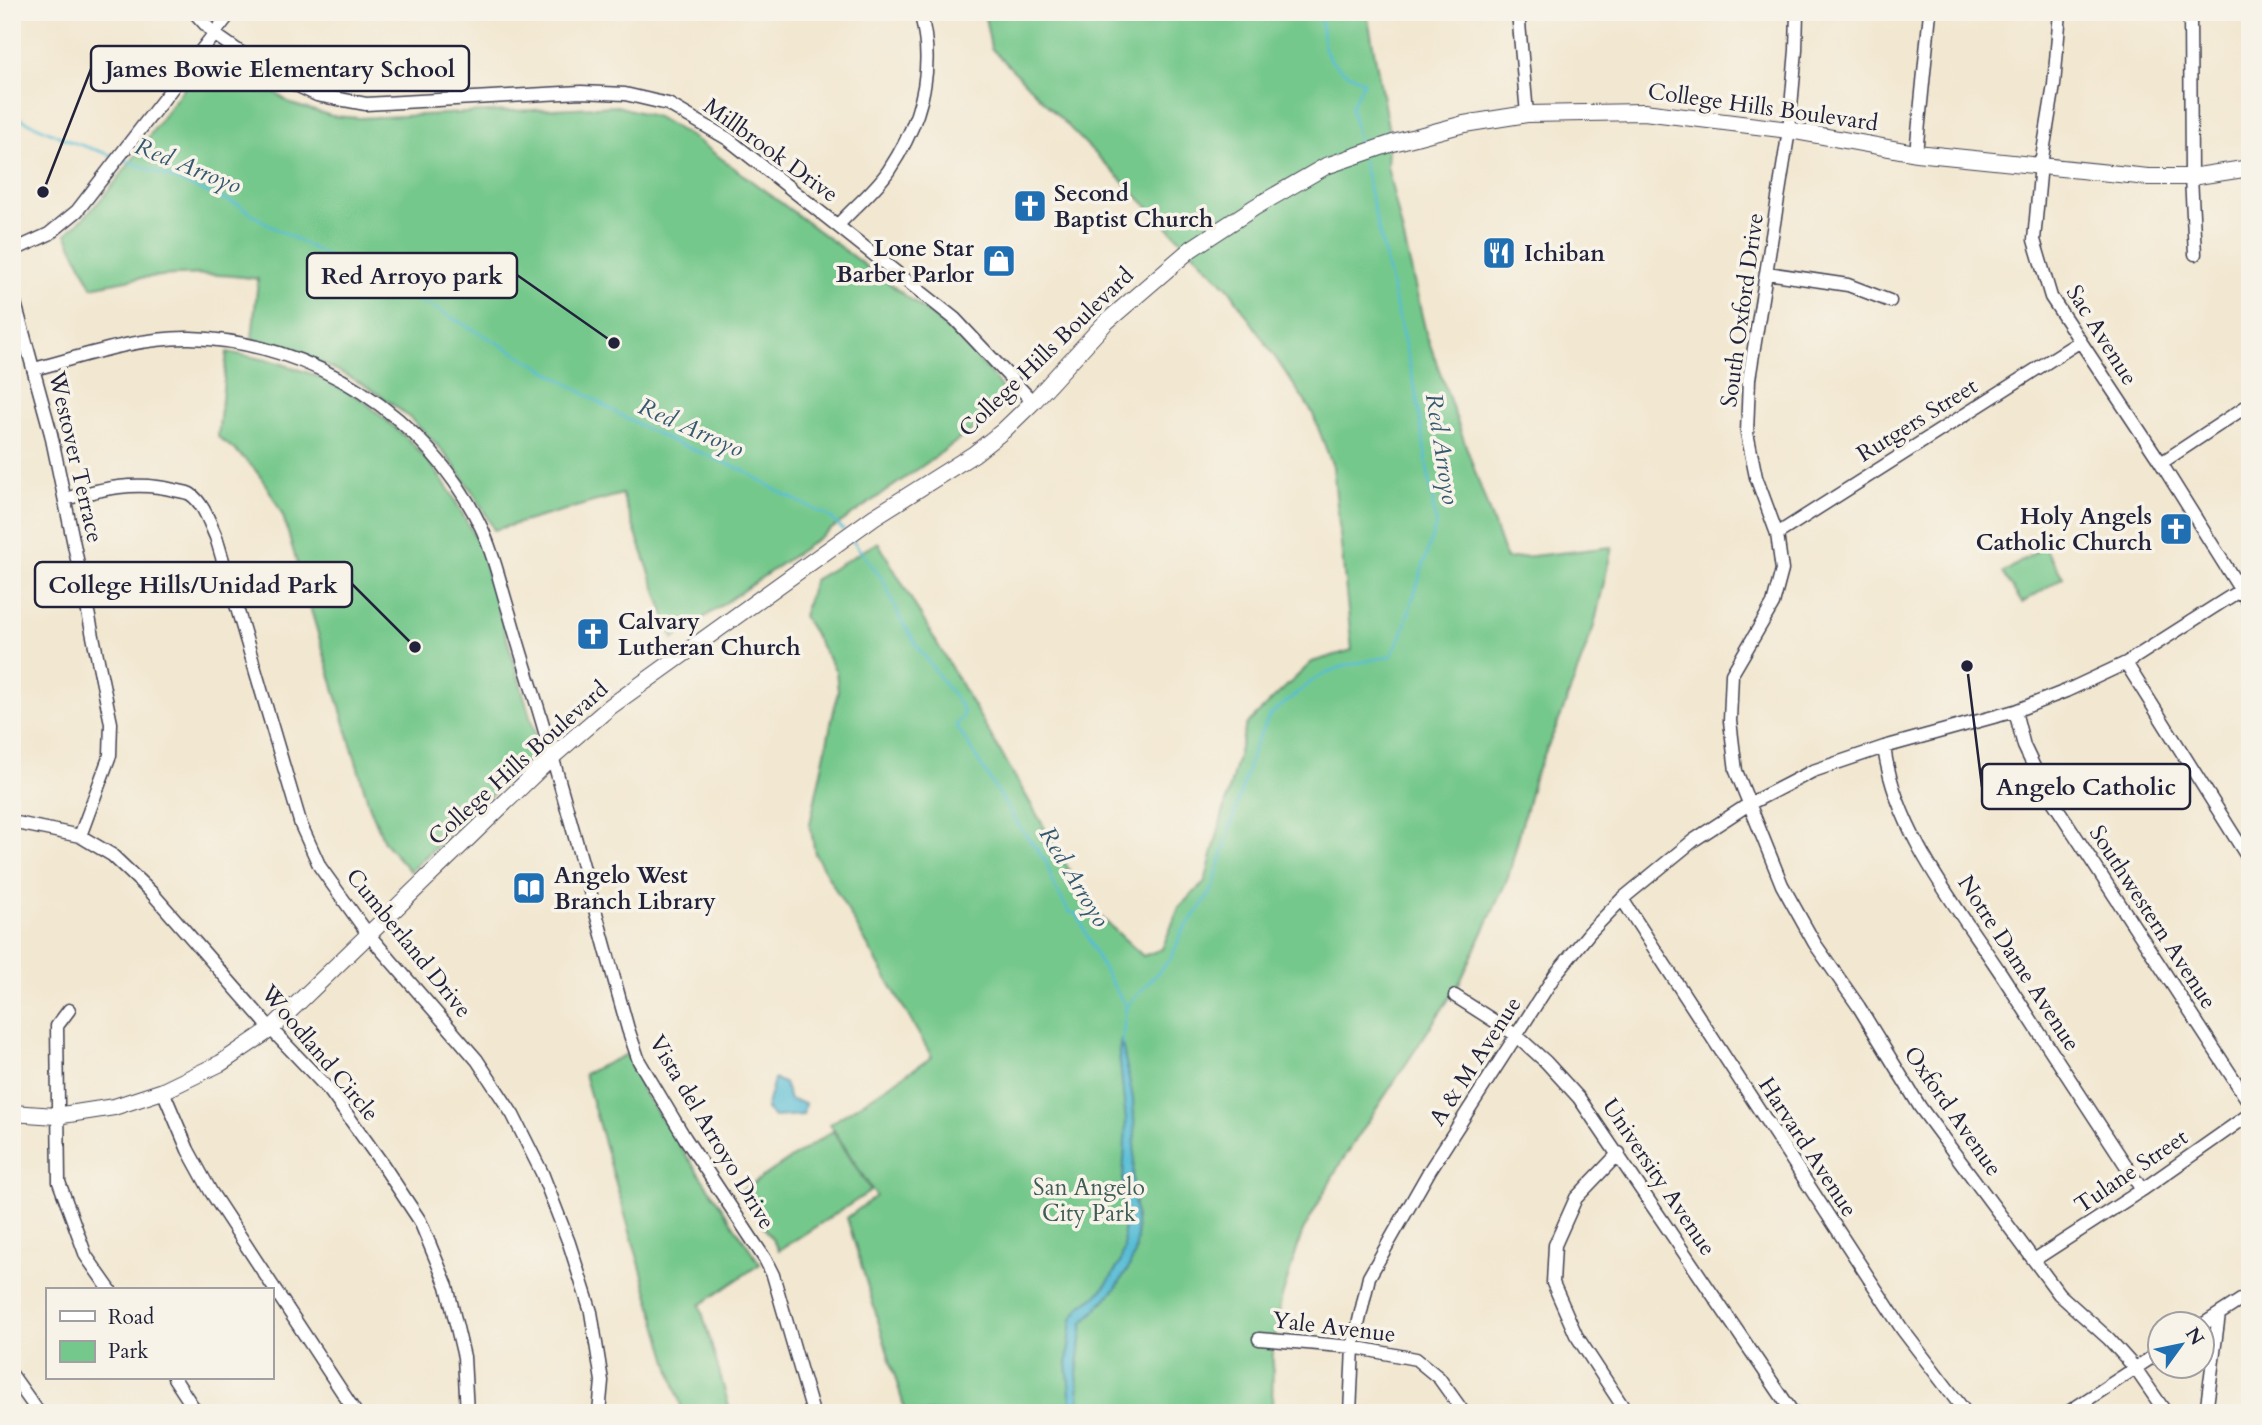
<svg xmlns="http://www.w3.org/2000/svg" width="2262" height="1425" font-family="Cardo,serif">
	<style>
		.green { fill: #75c88b; stroke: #4c7563; stroke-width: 2 }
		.water { fill: #57bdd5; stroke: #3c7088; stroke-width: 2 }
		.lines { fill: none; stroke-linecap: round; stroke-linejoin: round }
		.stream { stroke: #57bdd5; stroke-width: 2.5 }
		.street-casing { stroke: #414051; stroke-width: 15 }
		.secondary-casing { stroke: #414051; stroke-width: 18 }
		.street { stroke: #fff; stroke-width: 12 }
		.secondary { stroke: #fff; stroke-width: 16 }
		.labels { text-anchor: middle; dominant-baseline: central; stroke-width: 7; stroke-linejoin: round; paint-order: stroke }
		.street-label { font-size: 23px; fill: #22223b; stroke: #f7f3e8 }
		.poi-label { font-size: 23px; font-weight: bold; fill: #22223b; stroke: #f7f3e8; text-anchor: start }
		.park-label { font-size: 23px; fill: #3f5c57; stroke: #f7f3e8 }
		.water-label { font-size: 24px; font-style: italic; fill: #355871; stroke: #f7f3e8 }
		.leader { fill: none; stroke: #22223b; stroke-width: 2.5 }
		.callout-dot { fill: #22223b; stroke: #f7f3e8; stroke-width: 2.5 }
		.callout { fill: #f7f3e8; stroke: #22223b; stroke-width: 2.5 }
		.callout-label { font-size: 24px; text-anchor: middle; font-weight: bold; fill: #22223b }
	</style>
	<rect width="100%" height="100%" fill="#f7f3e8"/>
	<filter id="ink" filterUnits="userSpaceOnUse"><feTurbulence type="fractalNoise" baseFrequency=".0143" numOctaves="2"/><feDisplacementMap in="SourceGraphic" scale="14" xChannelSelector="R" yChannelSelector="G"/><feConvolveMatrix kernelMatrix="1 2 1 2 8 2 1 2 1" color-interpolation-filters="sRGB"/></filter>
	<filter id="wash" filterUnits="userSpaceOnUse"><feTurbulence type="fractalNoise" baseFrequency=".00686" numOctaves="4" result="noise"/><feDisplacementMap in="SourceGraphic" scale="28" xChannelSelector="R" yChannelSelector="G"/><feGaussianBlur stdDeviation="1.57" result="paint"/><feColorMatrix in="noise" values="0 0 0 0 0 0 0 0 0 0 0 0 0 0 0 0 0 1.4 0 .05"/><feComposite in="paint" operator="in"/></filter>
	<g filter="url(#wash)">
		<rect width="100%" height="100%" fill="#f2e7d0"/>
		<!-- green -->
		<path class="green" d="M984 12H1367L1389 132 1387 166 1426 333 1506 559 1612 547 1594 626 1561 716 1534 778 1508 878 1460 982 1340 1164 1302 1233 1281 1300 1273 1349 1272 1413H906L847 1218 876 1196 830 1124 932 1057 815 854 810 824 838 691 836 671 803 616 814 580 878 542 1092 909 1143 956 1162 949 1179 907 1205 882 1246 725 1312 662 1352 650 1333 467 1312 412 1229 289 991 48Z
			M217 50 291 104 332 116 360 118 617 106 657 117 698 141 930 314C958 339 989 366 1008 398L1002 408 931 460 673 639 622 494 494 530C441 424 365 370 252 339L258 279C202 271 147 274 92 287L66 234C127 183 161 107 217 50Z
			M227 352 276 362 315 375 363 400 410 441 433 467 451 493 479 544 540 750 410 871 384 842 369 805 283 516C263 476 254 464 218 437Z
			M2044 547 2063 577 2022 603 2003 573Z
			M627 1054 642 1090 760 1264 700 1305 731 1413H683L584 1074Z
			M833 1131 871 1191 779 1250 741 1191Z"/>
		<!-- water -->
		<path class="water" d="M1121 1039 1133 1098 1135 1133 1133 1179 1137 1236 1135 1254 1127 1271 1115 1289 1083 1323 1077 1374 1081 1413H1072L1067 1363 1072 1319 1081 1306 1097 1295 1108 1282 1120 1263 1124 1249 1122 1200 1126 1121 1119 1052Z
			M774 1079 784 1083 790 1100 805 1103 803 1115 774 1117 766 1109Z"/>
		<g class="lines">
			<!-- stream -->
			<path class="stream" d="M1320 12C1325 57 1322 61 1364 82L1351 107 1360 148
				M12 115 72 142 114 156
				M123 159 239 205 267 224 335 260 438 310 530 361 620 415 665 438 743 470 781 493 830 517 843 530
				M852 540 883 580 901 620 920 650 963 709V717L956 725 1017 823 1047 863 1052 882 1069 912 1077 914 1099 961 1126 1007 1122 1044
				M1126 1007 1171 958 1182 932 1212 891 1254 747 1270 715 1316 678 1343 666 1391 656 1402 634 1436 524 1416 393 1363 161"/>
		</g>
	</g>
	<g filter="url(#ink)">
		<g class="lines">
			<defs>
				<path id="street" d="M194 12 214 34 267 71 317 95 366 104 581 92 625 94 668 104 728 139 955 319 1033 402
					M1518 12 1527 114
					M1797 12 1796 50 1789 130 1749 379 1747 433 1756 477 1777 534 1782 570 1773 604 1732 674 1730 721 1736 771 1782 885 1815 944 1859 1007 1920 1107 2059 1294 2109 1339 2135 1368 2166 1413
					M2060 12 2054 85 2041 164 2034 240 2051 297 2161 463 2250 605
					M2190 12 2191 177 2195 254
					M1916 153 1930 12
					M838 225C854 207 876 190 889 170 921 122 936 68 920 12
					M12 251 49 234 77 211 231 12
					M1767 273 1848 285 1890 301
					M12 292 51 434 111 723 110 755 80 836
					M34 369C84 356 137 337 190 338 312 341 428 416 481 527 494 554 500 584 509 612 518 644 528 676 538 708 570 815 598 922 628 1029L639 1061 685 1138 765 1259 773 1275 813 1413
					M2161 463 2250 404
					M65 499C101 489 136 480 174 490 178 491 186 492 190 494 203 502 210 524 216 537L301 825 320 867 368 934 477 1060 513 1115 542 1173 569 1243 591 1312 602 1381 599 1413
					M1777 534 2079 342
					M2126 663 2250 861
					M2015 711 2024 746 2043 786 2250 1104
					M1884 747C1895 830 1954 903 2000 972 2047 1045 2095 1118 2142 1190
					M12 822 80 836 112 855 152 893 271 1029 330 1091 381 1162 420 1221 447 1286 464 1357 467 1413
					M1622 899 1902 1329 1966 1413
					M1455 996 1516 1035 1546 1062 1579 1098 1793 1413
					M69 1010 57 1026 59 1182 86 1256 110 1290
					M163 1091 188 1150 211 1192 356 1413
					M1619 1153 1576 1198 1555 1245 1553 1283 1576 1335 1627 1413
					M2034 1260 2142 1190 2250 1114
					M2202 1325 2250 1294
					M1259 1339 1353 1347 1416 1359 1439 1378 1464 1413
					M12 1375 39 1413
					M174 1378 197 1413
					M1350 1413 1353 1347 1369 1277 1430 1170 1555 975 1590 932 1622 899 1694 840 1749 804 1813 771 1884 747 2015 711 2066 691 2126 663 2250 584
					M2067 1413 2160 1352
					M2206 1413 2219 1314"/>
				<path id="secondary" d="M12 1113 56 1116 114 1107 163 1091 221 1063 271 1029 552 757 611 706 874 517 974 454 1003 431 1033 402 1105 323 1191 249 1255 207 1326 166 1393 143 1464 124 1527 114 1644 112 1789 130 1916 153 2148 177H2191L2250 168"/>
			</defs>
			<!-- street casing -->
			<use href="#street" class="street-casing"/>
			<!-- secondary casing -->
			<use href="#secondary" class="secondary-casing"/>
			<!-- street -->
			<use href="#street" class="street"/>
			<!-- secondary -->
			<use href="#secondary" class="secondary"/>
		</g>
	</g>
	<!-- icons -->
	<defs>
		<symbol id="church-square" viewBox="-11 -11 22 22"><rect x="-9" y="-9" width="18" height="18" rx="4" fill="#1f6fb2" stroke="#f7f3e8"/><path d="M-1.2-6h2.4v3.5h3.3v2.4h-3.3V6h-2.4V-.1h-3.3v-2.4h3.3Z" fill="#fff"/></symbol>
		<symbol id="restaurant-square" viewBox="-11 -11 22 22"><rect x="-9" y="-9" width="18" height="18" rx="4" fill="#1f6fb2" stroke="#f7f3e8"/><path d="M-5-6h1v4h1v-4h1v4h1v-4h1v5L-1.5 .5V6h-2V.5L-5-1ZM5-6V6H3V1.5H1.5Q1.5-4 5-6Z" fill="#fff"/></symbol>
		<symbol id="shop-square" viewBox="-11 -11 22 22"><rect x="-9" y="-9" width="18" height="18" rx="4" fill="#1f6fb2" stroke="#f7f3e8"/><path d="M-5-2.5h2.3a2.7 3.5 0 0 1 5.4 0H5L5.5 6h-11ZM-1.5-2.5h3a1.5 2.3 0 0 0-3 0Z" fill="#fff"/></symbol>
		<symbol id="library-square" viewBox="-11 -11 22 22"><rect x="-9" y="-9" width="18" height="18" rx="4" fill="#1f6fb2" stroke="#f7f3e8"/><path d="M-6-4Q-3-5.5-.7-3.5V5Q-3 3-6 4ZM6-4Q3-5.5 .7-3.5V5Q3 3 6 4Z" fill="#fff"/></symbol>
	</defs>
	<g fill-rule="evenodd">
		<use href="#church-square" x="1011" y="187" width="38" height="38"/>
		<use href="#restaurant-square" x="1480" y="234" width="38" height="38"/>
		<use href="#shop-square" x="980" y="242" width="38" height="38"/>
		<use href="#church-square" x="2157" y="510" width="38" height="38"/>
		<use href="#church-square" x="574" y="615" width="38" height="38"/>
		<use href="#library-square" x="510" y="869" width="38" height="38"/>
	</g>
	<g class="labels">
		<!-- street labels -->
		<g class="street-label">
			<text transform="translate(1763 107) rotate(8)">College Hills Boulevard</text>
			<text transform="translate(771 150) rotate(36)">Millbrook Drive</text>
			<text transform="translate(1742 310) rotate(-82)">South Oxford Drive</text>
			<text transform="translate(2102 335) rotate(58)">Sac Avenue</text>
			<text transform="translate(1046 352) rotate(-44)">College Hills Boulevard</text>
			<text transform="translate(1917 420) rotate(-32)">Rutgers Street</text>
			<text transform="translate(76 457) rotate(77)">Westover Terrace</text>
			<text transform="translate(518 763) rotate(-42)">College Hills Boulevard</text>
			<text transform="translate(2153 917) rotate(57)">Southwestern Avenue</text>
			<text transform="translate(409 943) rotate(51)">Cumberland Drive</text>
			<text transform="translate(2019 963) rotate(57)">Notre Dame Avenue</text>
			<text transform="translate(320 1053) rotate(50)">Woodland Circle</text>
			<text transform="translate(1475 1061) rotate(-57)">A &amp; M Avenue</text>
			<text transform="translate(1953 1111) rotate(55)">Oxford Avenue</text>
			<text transform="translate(712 1132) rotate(59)">Vista del Arroyo Drive</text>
			<text transform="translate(1808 1147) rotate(57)">Harvard Avenue</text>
			<text transform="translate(2131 1171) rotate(-34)">Tulane Street</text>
			<text transform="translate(1659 1177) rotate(56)">University Avenue</text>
			<text transform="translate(1334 1327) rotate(7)">Yale Avenue</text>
		</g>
		<!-- poi labels -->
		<g class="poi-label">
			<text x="1054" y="193">Second<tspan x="1054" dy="26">Baptist Church</tspan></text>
			<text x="974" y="248" text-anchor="end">Lone Star<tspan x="974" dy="26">Barber Parlor</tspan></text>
			<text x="1524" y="253">Ichiban</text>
			<text x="2152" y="516" text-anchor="end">Holy Angels<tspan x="2152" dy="26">Catholic Church</tspan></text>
			<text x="618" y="621">Calvary<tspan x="618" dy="26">Lutheran Church</tspan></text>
			<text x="554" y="875">Angelo West<tspan x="554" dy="26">Branch Library</tspan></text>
		</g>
		<!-- park labels -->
		<g class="park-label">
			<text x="1089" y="1187">San Angelo<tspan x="1089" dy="26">City Park</tspan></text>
		</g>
		<!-- water labels -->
		<g class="water-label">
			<text transform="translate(188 166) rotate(22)">Red Arroyo</text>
			<text transform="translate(691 428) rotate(24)">Red Arroyo</text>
			<text transform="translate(1442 449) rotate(81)">Red Arroyo</text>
			<text transform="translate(1074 877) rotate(59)">Red Arroyo</text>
		</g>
	</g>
	<!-- callouts -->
	<path class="leader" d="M43 192L91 69M614 343L517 275M415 647L352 584M1967 666L1982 787"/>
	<g class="callout-dot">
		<circle cx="43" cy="192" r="7"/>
		<circle cx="614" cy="343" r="7"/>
		<circle cx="415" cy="647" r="7"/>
		<circle cx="1967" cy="666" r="7"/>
	</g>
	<g class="callout">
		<rect x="91" y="46" width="378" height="45" rx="7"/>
		<rect x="307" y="253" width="210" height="45" rx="7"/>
		<rect x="35" y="562" width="317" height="45" rx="7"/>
		<rect x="1982" y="764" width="208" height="45" rx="7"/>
	</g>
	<g class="callout-label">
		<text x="280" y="77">James Bowie Elementary School</text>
		<text x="412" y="284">Red Arroyo park</text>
		<text x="193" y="593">College Hills/Unidad Park</text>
		<text x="2086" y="795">Angelo Catholic</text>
	</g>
	<!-- margin -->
	<rect width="2262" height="1425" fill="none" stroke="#f7f3e8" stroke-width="42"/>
	<!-- legend -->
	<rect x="46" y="1288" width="228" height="91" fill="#f7f3e8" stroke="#a29fa3" stroke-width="2"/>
	<rect x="60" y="1311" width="35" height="10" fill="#ffffff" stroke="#a29fa3" stroke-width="2"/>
	<text x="108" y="1324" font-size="21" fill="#22223b">Road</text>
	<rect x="60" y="1341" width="35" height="21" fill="#75c88b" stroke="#a29fa3" stroke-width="2"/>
	<text x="108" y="1358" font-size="21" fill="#22223b">Park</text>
	<!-- north arrow -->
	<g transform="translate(2181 1345) rotate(57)"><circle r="33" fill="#f7f3e8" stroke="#a29fa3" stroke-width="2"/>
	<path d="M0-5L12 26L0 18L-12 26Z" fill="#1f6fb2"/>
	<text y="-10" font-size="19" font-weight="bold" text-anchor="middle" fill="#22223b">N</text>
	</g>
</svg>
